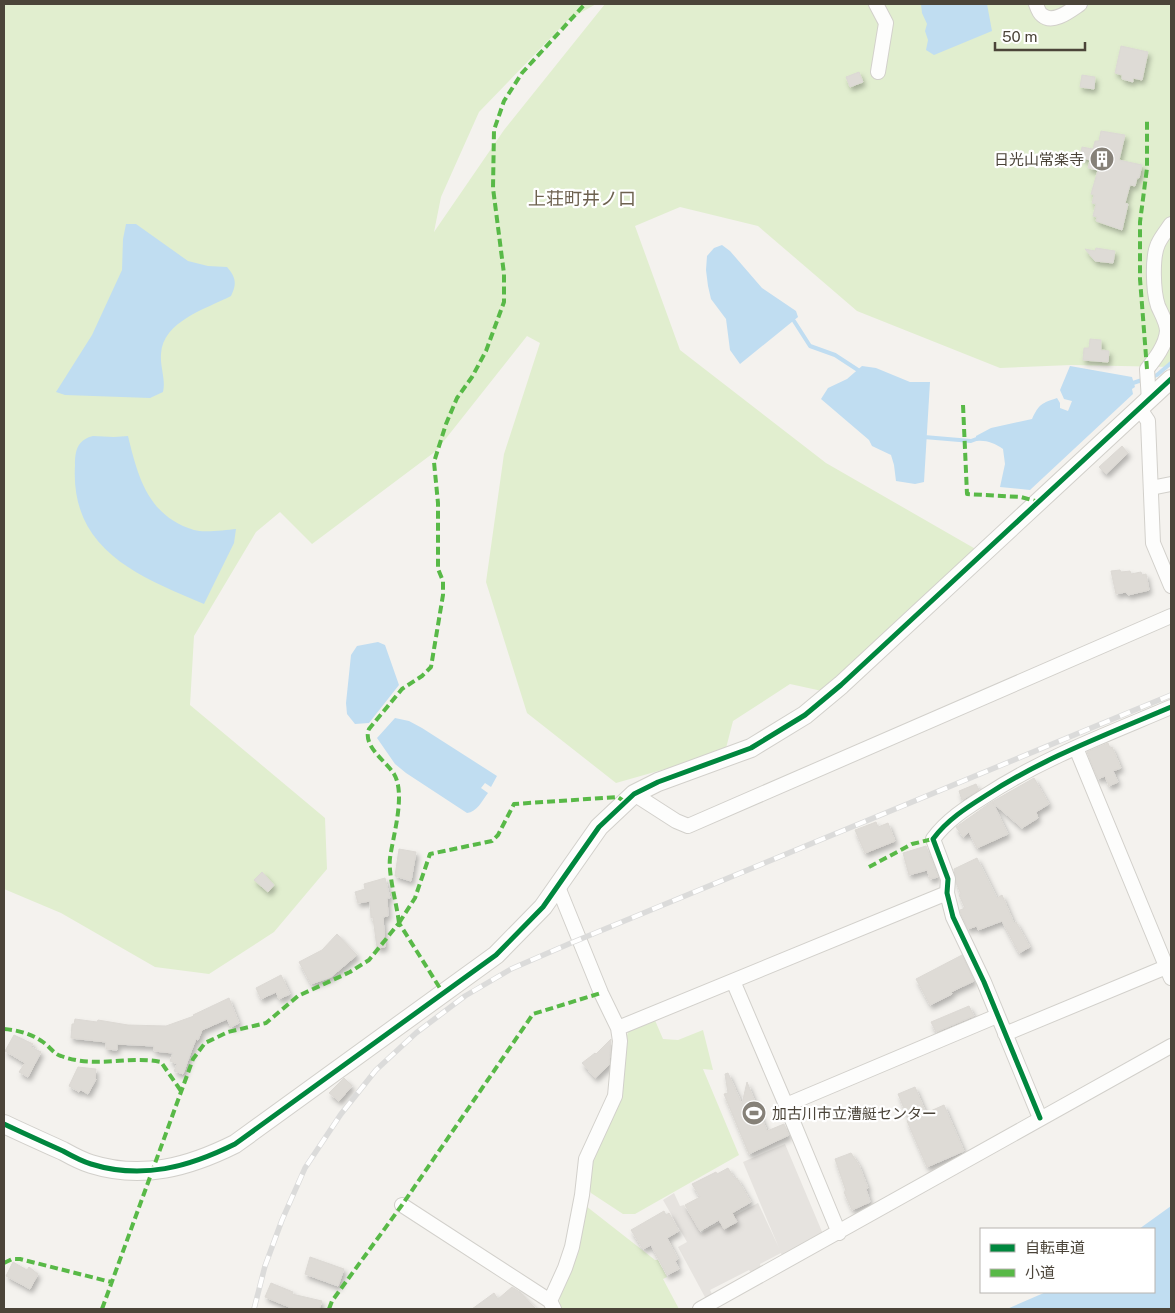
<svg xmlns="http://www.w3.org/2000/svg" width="1175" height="1313" font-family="'Public Sans','Noto Sans JP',sans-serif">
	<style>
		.green { fill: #e1eecf }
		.parking { fill: #e6e3df }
		.water { fill: #c0ddf1 }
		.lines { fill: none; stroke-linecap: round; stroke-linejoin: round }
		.stream { stroke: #c0ddf1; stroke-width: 4 }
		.building { fill: #dedbd6; stroke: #dcd9d4; filter: url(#shadow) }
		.minor-casing { stroke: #d2d0cb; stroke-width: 16 }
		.tertiary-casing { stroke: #d2d0cb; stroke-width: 20 }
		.minor { stroke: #fdfdfc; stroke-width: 14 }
		.tertiary { stroke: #fdfdfc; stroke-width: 18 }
		.rail-casing { stroke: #dbdbda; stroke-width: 5.5 }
		.rail { stroke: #fff; stroke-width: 4; stroke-dasharray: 11; stroke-linecap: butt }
		.quiet { stroke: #58b947; stroke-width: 4; stroke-dasharray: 8 4; stroke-linecap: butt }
		.cycleway-casing { stroke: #fff; stroke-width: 8 }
		.cycleway { stroke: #00873e; stroke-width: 5 }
		.labels { text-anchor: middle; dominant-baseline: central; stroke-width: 4.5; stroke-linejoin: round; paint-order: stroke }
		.poi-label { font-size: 15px; fill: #4b4439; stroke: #fff; text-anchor: end }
		.quarter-label { font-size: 18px; fill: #6e6250; stroke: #fff }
	</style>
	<defs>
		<filter id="shadow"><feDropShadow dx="2.5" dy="4" stdDeviation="2.5" flood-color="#0004"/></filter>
	</defs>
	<rect width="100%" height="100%" fill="#f4f2ee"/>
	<!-- green -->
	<path class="green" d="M4 4H596L568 20 479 112 441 197 434 232 504 130 605 4H1171V367L1071 365 1000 368 857 311 758 226 680 207 635 226 680 350 826 463 979 551 822 691 790 684 733 721 725 752 616 783 527 713 486 582 504 454 540 343 527 336 436 451 312 544 280 512 256 532 194 636 190 705 325 818 327 869 274 932 209 974 155 967 61 913 4 889Z
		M654 1018 663 1039 678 1040 703 1030 713 1070 703 1069 739 1155 635 1214H623L591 1193 589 1189 590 1168 628 1032 631 1029Z
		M586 1206 655 1260H658L667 1277 663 1279 679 1309H561L559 1308 560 1295 578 1254Z"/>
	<!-- parking -->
	<path class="parking" d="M785 1144 823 1234 782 1256 781 1253 760 1264 761 1268 752 1274 749 1270 710 1290 713 1296 706 1299 678 1247 687 1242 663 1200 674 1193 680 1206 684 1205 701 1233 758 1203 779 1248 743 1162Z"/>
	<!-- water -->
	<path class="water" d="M921 4H987L992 31 934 55 926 50 928 40 925 31 927 24 922 13Z
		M126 224H136L188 261 208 266 227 267C236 277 237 284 231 296 206 309 163 321 161 354 160 368 166 379 163 392L150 398 65 395 56 392 92 335 122 270 123 239Z
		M722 245 730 251 762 288 796 311 798 317 740 364 730 350 726 319 711 299 708 286 706 270 707 256 714 248Z
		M862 366 876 368 910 382H930L924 482 915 484 896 481 894 465 891 455 872 446 869 440 821 399 828 388 847 379Z
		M1070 366 1132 377 1135 387 1132 389 1133 394 1030 490 1000 487 1005 464 1003 449C994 443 987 440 976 441V436L991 428 1032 419C1039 404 1042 403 1057 398L1060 403V408L1068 411 1072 401 1064 399 1060 390Z
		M93 436 114 437 128 436C138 477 148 516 194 530 204 533 225 530 236 529L234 543 204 604C138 576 70 550 75 465 75 451 77 440 93 436Z
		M378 642 385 645 399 685 369 723 355 724 347 714 346 703 351 655 357 646Z
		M395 718 409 721 422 728 497 776 491 787 485 783 481 788 488 793C482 801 477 812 467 813L406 773 395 764 377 738Z
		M1171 1206V1309H1007L1046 1292H1154V1229H1139Z"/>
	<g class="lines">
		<!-- stream -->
		<path class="stream" d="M794 321 810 346 835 355 861 372
			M1152 377 1157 375 1171 363
			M1130 384 1145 379
			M923 436 924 437 971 441 979 438"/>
	</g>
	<!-- building -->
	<path class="building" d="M1121 46 1148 52 1142 80 1133 78V82L1122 79V75L1115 73Z
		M859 72 863 82 850 87 846 77Z
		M1082 75 1095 77 1094 89 1080 87Z
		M1101 131 1125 135 1119 160 1142 165 1139 178H1137L1135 186 1130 185 1125 203 1128 204 1122 230 1096 221 1097 217 1093 216 1096 204 1092 203 1094 195 1091 194 1098 170 1088 168 1090 160 1080 157 1082 147 1093 149 1095 141H1099Z
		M1096 248 1115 251 1113 263 1095 261 1085 249 1095 251Z
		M1090 339 1101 340V350L1109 351 1108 362 1083 360 1084 348H1089Z
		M1122 446 1128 453 1106 474 1099 467Z
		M1120 570 1121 572 1130 571 1131 574 1141 572 1142 575 1146 574 1149 590 1128 595 1126 592 1116 594 1111 571Z
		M1108 743 1110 748 1112 747 1121 768 1113 771 1118 782 1109 786 1105 776 1098 779 1087 752Z
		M1034 778 1049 804 1036 812 1038 818 1022 828 993 803 1008 834 977 848 969 832 963 837 956 827 990 803Z
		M976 784 979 790 962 800 959 791Z
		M876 822 878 827 888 823 895 841 865 853 855 830Z
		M926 846 938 877 930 879 927 870 909 875 903 853Z
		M399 849 416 852 411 881 395 876Z
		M977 858 997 898 1002 895 1014 923 1016 922 1030 947 1019 953 1002 921 978 930 977 926 968 929 961 914 960 910 965 908 959 895 961 894 956 883 954 869Z
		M262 872 274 885 268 892 254 880Z
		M385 878 390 898H387L388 916 383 917 385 947 377 948 373 917 371 918 370 901 358 903 355 892 365 889 364 884Z
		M337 934 357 955 331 977 311 984 299 962 322 950Z
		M962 955 974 981 951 992 952 994 930 1005 916 979Z
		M281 975 290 994 279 999 276 992 261 999 256 988Z
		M229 998 239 1023 231 1027 227 1019 202 1030 198 1040 196 1039 192 1049 183 1074 174 1071 177 1064 170 1061 173 1053 154 1051V1046L117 1044V1050L106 1049V1042L71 1038 72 1024H74L75 1019 97 1022 98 1020 128 1025 166 1026 194 1016 193 1015Z
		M969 1006 974 1016 936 1032 931 1022Z
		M14 1035 33 1044 31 1047 41 1052 28 1077 19 1072 25 1063 5 1051Z
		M611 1039 609 1065 595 1078 582 1063 595 1053 596 1054Z
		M78 1067 96 1069 95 1078 96 1079 88 1094 81 1090 79 1092 69 1086Z
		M728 1073 742 1104 747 1082 767 1131 784 1124 789 1135 749 1154 724 1094 728 1093 725 1074Z
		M344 1078 352 1086 339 1101 329 1093Z
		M915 1087 926 1113 944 1105 964 1151 927 1167 907 1121 909 1120 898 1094Z
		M851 1153 859 1165 868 1188 866 1189 870 1202 852 1210 844 1192 846 1191 835 1159Z
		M728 1168 735 1179 737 1178 751 1202 732 1213 737 1222 724 1229 719 1220 700 1231 685 1205 700 1197 692 1184 716 1172 717 1174Z
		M664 1211 666 1215 669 1213 679 1231 667 1238 678 1259 675 1261 679 1269 667 1275 651 1245 643 1249 631 1230Z
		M310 1257 344 1269 338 1286 305 1274Z
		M13 1262 27 1270 29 1267 38 1274 30 1289 6 1276Z
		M271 1283 293 1292 292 1294 322 1301 319 1309H294L265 1297Z
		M512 1287 520 1292 536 1309H472L494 1293 498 1299Z"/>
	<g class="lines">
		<defs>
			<path id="minor" d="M876 4 886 23 878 72
				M1036 4C1037 7 1039 13 1042 15 1053 25 1071 10 1080 4
				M1149 401 1147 369C1155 359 1166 345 1167 331 1167 323 1161 313 1158 306 1153 291 1152 257 1158 244 1161 237 1167 230 1171 224
				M1140 409 1148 421 1153 543 1171 586
				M1151 488 1171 484
				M1076 748 1171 978
				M634 794 676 821 688 826 1171 616
				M733 981 786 1105 839 1233
				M618 1028 947 893
				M1005 1034 1171 965
				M786 1105 997 1016
				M1040 1118 984 982 953 917 947 893 948 879 933 839C947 820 966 808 985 796 1043 758 1108 734 1171 707
				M402 1205 550 1301
				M554 1309 550 1301 565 1268 572 1247 582 1195 586 1159 615 1096 620 1041 618 1028 601 993 558 887
				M700 1309 1171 1046"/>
			<path id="tertiary" d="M4 1124C23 1133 43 1142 63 1151 72 1156 81 1161 91 1164 142 1180 189 1167 235 1144L496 955 543 907 599 827 634 794 658 782 751 748 805 715 841 685 1171 379"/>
		</defs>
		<!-- minor casing -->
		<use href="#minor" class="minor-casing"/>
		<!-- tertiary casing -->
		<use href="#tertiary" class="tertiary-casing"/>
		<!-- minor -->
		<use href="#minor" class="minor"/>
		<!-- tertiary -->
		<use href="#tertiary" class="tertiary"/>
		<defs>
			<path id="rail" d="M254 1309 265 1266 282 1220 305 1168 341 1114 376 1070 416 1033 465 996 511 969 571 943 1171 695"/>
		</defs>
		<!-- rail casing -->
		<use href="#rail" class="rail-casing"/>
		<!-- rail -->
		<use href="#rail" class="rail"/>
		<!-- quiet -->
		<path class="quiet" d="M1147 369 1140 279V222L1147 168V119
			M963 405 967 494 1021 497 1039 502
			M869 867 912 844 933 839
			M399 923C397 905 388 874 390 858 393 836 406 794 394 774 386 761 362 746 369 729L402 689 422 676 431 667 443 595V581L438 569V503L434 462 446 424 457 398 472 377 486 351 504 302V274L493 188 494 130 504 101 522 73 585 4
			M399 923 415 898 430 854 492 841 498 835 514 804 618 797 625 802
			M4 1029C18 1030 32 1034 43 1042 50 1047 54 1054 61 1056 96 1069 129 1055 161 1062L181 1091
			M4 1263 12 1259H20L111 1282
			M102 1309 193 1059 205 1043 228 1032 266 1023 298 996 350 972 369 960 399 923 443 993
			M329 1309 332 1301 402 1205 533 1014 601 993"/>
		<defs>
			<path id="cycleway" d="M1040 1118 984 982 953 917 947 893 948 879 933 839C947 820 966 808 985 796 1043 758 1108 734 1171 707
				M4 1124C23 1133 43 1142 63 1151 72 1156 81 1161 91 1164 142 1180 189 1167 235 1144L496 955 543 907 599 827 634 794 658 782 751 748 805 715 841 685 1171 379"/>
		</defs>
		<!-- cycleway casing -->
		<use href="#cycleway" class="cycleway-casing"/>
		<!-- cycleway -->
		<use href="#cycleway" class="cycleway"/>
	</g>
	<!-- icons -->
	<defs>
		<symbol id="building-disc" viewBox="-11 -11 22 22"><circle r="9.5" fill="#868178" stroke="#fff"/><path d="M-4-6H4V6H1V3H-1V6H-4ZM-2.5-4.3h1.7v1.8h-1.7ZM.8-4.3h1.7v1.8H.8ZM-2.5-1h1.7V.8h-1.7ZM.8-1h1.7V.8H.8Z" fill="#fff"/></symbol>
		<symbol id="stadium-disc" viewBox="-11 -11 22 22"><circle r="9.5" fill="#868178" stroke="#fff"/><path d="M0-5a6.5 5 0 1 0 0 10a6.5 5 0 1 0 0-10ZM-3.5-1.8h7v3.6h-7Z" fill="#fff"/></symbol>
	</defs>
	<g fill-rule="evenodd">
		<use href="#building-disc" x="1088" y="145" width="28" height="28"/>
		<use href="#stadium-disc" x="740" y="1099" width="28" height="28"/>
	</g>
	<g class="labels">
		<!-- poi labels -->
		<g class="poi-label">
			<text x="1084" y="159">日光山常楽寺</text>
			<text x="772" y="1113" text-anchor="start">加古川市立漕艇センター</text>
		</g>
		<!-- quarter labels -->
		<g class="quarter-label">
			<text x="582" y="198">上荘町井ノ口</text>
		</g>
	</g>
	<!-- border -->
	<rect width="1175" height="1313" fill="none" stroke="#4b4439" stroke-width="10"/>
	<!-- legend -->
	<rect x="980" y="1228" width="175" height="65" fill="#ffffff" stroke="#b7b4b0"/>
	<rect x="990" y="1244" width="25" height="8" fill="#00873e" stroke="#b7b4b0"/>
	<text x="1025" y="1253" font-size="15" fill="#4b4439">自転車道</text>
	<rect x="990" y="1269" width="25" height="8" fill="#58b947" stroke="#b7b4b0"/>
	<text x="1025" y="1278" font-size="15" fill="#4b4439">小道</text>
	<!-- scale -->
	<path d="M995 42v8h90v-8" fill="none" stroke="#4b4439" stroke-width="2.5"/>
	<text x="1002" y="42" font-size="15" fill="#4b4439" stroke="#ffffff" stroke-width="4" paint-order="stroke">50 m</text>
</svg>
